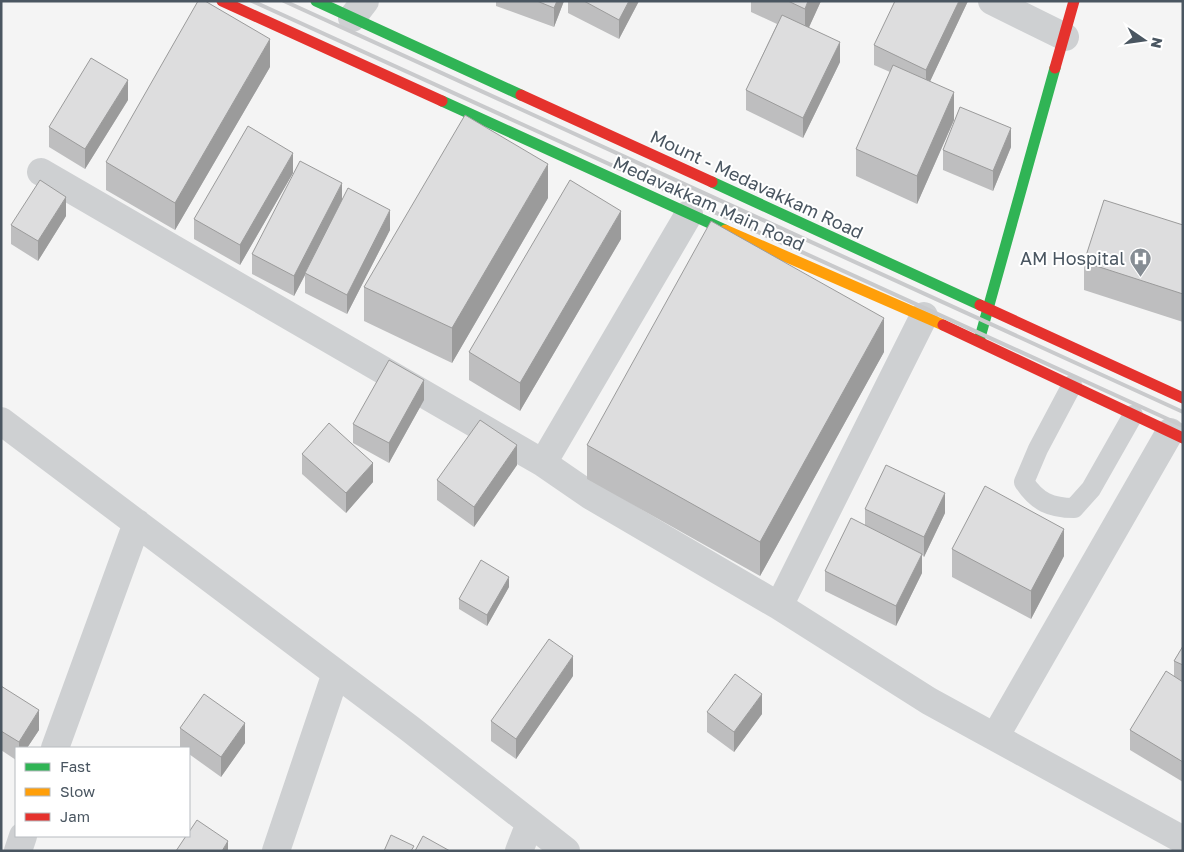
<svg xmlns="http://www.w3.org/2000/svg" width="1184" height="852" font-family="'Golos Text',sans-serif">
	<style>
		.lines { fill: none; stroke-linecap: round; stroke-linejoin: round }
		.lane { stroke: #ced0d2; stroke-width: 20 }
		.street { stroke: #ced0d2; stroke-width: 28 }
		.fast { stroke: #30b455; stroke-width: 11 }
		.slow { stroke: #ff9f0a; stroke-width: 11 }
		.jam { stroke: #e5322d; stroke-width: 11 }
		.rail { stroke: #c9cacc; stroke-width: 4 }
		.wall { fill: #bebebf }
		.shaded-wall { fill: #9b9b9b }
		.building { fill: #ddddde; stroke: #9b9b9b }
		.labels { text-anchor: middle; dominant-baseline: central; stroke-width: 4; stroke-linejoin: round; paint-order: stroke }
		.street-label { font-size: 18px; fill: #4a5661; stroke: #fff }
		.poi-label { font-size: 18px; fill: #4a5661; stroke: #fff; text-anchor: end }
	</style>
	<rect width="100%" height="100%" fill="#f4f4f4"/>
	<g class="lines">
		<!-- lane -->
		<path class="lane" d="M1072 385 1038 449 1024 482C1037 502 1051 508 1074 508L1091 489 1133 415"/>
		<!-- street -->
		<path class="street" d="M992 1 1065 37
			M352 18 365 1
			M41 172 543 463 591 496 779 606 929 701 1183 840
			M1 421 409 728 566 851
			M543 463 689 214
			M779 606 924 316
			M995 737 1170 432
			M55 748 137 523
			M18 851 23 836
			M276 851 336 673
			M519 851 530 823"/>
		<!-- fast -->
		<path class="fast" d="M316 1 521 95
			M442 101 725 230
			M712 182 980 305
			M979 341 1055 68"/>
		<!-- slow -->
		<path class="slow" d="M725 230 943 325"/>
		<!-- jam -->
		<path class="jam" d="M222 1 442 101
			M1055 68 1074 1
			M521 95 712 182
			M980 305 1183 398
			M943 325 1183 438"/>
		<!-- rail -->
		<path class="rail" d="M252 1 1183 426
			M284 1 1183 412"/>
	</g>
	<!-- wall -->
	<path class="wall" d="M496 1H564L554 27 496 6Z
		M568 1H639L619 39 568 13Z
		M751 1H821L809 27 840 62 803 138 746 110V90L777 24 751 12Z
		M968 1 930 81 954 120 917 204 856 176V149L890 72 874 65V45Z
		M270 67 175 230 106 190V162Z
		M128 100 85 169 49 147V127Z
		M1011 147 993 191 943 170V150Z
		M293 173 240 265 194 239V219Z
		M548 198 452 363 364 321V287Z
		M342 199 390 230 347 314 305 293V275L294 296 252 274V254Z
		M66 216 38 261 11 244V225Z
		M1183 225V322L1084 290V262Z
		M621 239 520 411 469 380V352Z
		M884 352 760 576 587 479V445Z
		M424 400 389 463 353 443V424Z
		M302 454 373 482 346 513 302 474Z
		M517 465 474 527 437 500V480Z
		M865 509 945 513 924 557 922 555V573L896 626 825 591V571L865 525Z
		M952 549 1064 556 1031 619 952 577Z
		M509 587 487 626 459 609V599Z
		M1183 646V782L1130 750V730L1174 677V661Z
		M573 676 516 759 491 741V721Z
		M1 686 39 730 27 748H16V760L1 750Z
		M707 712 762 714 734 752 707 732Z
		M180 728 245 743 221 777 189 754V748H180Z"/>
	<!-- shaded-wall -->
	<path class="shaded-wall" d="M557 1H564L554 27V8Z
		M629 1H639L619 39V20Z
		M808 1H821L805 36V9Z
		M959 1H968L926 90V70Z
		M270 39V67L175 230V203Z
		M840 42V62L803 138V118Z
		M128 80V100L85 169V149Z
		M954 92V120L917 204V176Z
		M1011 128V147L993 191V171Z
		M293 153V173L240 265V245Z
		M548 164V198L452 363V328Z
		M342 183V202L305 273V275L294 296V276Z
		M66 197V216L38 261V241Z
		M390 210V230L347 314V295Z
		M621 211V239L520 411V383Z
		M884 318V352L760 576V542Z
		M424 380V400L389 463V443Z
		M517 445V465L474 527V507Z
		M373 463V482L346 513V493Z
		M945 493V513L924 557V537Z
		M1064 529V556L1031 619V591Z
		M922 554V573L896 626V606Z
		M509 577V587L487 626V615Z
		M573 656V676L516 759V739Z
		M762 694V714L734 752V732Z
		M39 710V730L27 748H19V742Z
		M245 723V743L221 777V757Z
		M228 841V851H222Z"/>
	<!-- building -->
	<path class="building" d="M198 1H205L270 39 175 203 106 162Z
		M537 1H557L554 8Z
		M584 1H629L619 20Z
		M788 1H808L805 9Z
		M895 1H959L926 70 874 45Z
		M782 15 840 42 803 118 746 90Z
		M91 58 128 80 85 149 49 127Z
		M893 65 954 92 917 176 856 149Z
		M960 107 1011 128 993 171 943 150Z
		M465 115 548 164 452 328 364 287Z
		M248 126 293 153 240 245 194 219Z
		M300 161 342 183 294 276 252 254Z
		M40 180 66 197 38 241 11 225Z
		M570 180 621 211 520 383 469 352Z
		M348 188 390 210 347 295 305 273Z
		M1104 200 1183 225V294L1084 262Z
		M711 221 884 318 760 542 587 445Z
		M389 360 424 380 389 443 353 424Z
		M480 420 517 445 474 507 437 480Z
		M329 423 373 463 346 493 302 454Z
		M886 465 945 493 924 537 865 509Z
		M985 486 1064 529 1031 591 952 549Z
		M851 518 922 554 896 606 825 571Z
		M481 560 509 577 487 615 459 599Z
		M549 639 573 656 516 739 491 721Z
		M1183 646V665L1174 661Z
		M1166 671 1183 682V762L1130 730Z
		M735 674 762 694 734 732 707 712Z
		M1 686 39 710 19 742 1 731Z
		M204 694 245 723 221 757 180 728Z
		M197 820 228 841 222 851H176L186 836H189V832Z
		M391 835 414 846 411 851H384Z
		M423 836 450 851H415Z"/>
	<!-- icons -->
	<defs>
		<symbol id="hospital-pin" viewBox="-11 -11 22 30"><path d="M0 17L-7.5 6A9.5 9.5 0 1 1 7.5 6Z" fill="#868d94" stroke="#fff"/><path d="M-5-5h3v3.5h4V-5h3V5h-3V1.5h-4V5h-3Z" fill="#fff"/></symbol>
	</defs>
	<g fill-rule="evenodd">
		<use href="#hospital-pin" x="1128" y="246" width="25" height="34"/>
	</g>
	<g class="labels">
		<!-- street labels -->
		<g class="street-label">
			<text transform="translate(757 184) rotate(25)">Mount - Medavakkam Road</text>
			<text transform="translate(709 203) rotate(24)">Medavakkam Main Road</text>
		</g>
		<!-- poi labels -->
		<g class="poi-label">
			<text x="1125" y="258">AM Hospital</text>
		</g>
	</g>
	<!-- border -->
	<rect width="1184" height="852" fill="none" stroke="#4a5661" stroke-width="5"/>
	<!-- legend -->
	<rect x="15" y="747" width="175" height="90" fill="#ffffff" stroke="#b7bbc0"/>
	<rect x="25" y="763" width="25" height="8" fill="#30b455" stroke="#b7bbc0"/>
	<text x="60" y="772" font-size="15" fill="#4a5661">Fast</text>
	<rect x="25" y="788" width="25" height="8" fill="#ff9f0a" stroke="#b7bbc0"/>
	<text x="60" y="797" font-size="15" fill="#4a5661">Slow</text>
	<rect x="25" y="813" width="25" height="8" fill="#e5322d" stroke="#b7bbc0"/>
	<text x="60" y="822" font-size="15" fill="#4a5661">Jam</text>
	<!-- north arrow -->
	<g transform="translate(1144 40) rotate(103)" stroke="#ffffff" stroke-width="4" paint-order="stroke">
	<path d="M0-4L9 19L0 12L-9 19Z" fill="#4a5661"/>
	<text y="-8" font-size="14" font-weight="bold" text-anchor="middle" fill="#4a5661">N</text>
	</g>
</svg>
